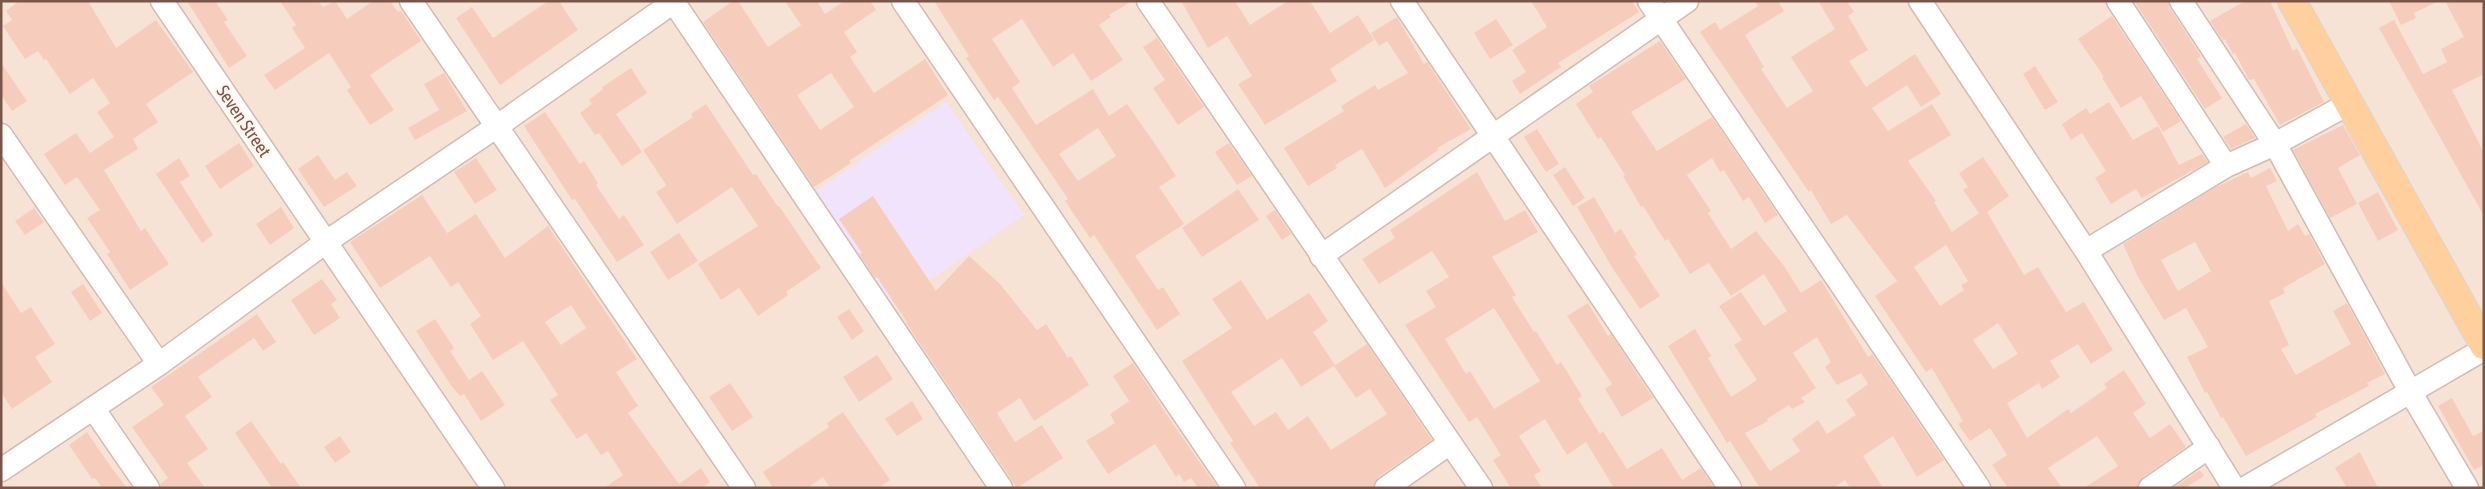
<svg xmlns="http://www.w3.org/2000/svg" width="2485" height="489" font-family="'Asap Condensed',sans-serif">
	<style>
		.residential { fill: #f6e3d5 }
		.education { fill: #f0e3fb }
		.building { fill: #f6cdbd; fill-rule: evenodd }
		.lines { fill: none; stroke-linecap: round; stroke-linejoin: round }
		.minor-casing { stroke: #d4bbae; stroke-width: 25 }
		.major-casing { stroke: #dcd3d0; stroke-width: 30 }
		.minor { stroke: #fff; stroke-width: 22 }
		.major { stroke: #ffd09d; stroke-width: 28 }
		.labels { text-anchor: middle; dominant-baseline: central; stroke-width: 5; stroke-linejoin: round; paint-order: stroke }
		.street-label { font-size: 18px; fill: #7a5549; stroke: #fff7ef }
	</style>
	<rect width="100%" height="100%" fill="#fef3e7"/>
	<!-- residential -->
	<path class="residential" d="M1 1H2484V488H1Z"/>
	<!-- education -->
	<path class="education" d="M946 101 1024 215 889 308 811 194Z"/>
	<!-- building -->
	<path class="building" d="M19 1H88L116 48 156 20 193 72 146 104 158 122 133 139 138 149 104 170 141 231 145 228 169 264 130 290 107 254 110 252 87 218 100 210 77 177 65 185 44 154 76 133 90 153 114 137 97 112 110 103 93 78 70 94 46 59 44 60 38 51 25 59 3 26 12 20 6 11Z
		M187 1H215L228 20 224 22 247 56 229 68Z
		M280 1H318L323 7 335 1 347 19 373 1H390L398 12 401 10 421 41 370 75 394 110 370 125 347 90 351 87 329 53 275 90 264 75 305 48 292 28 296 25Z
		M548 1H559L578 30 500 85 456 18 472 7 493 38Z
		M733 1H738L768 47 801 25 785 1H817L825 14 844 1H870L876 10 844 32 857 52 850 57 874 93 925 59 948 95 849 161 851 163 814 187 703 22ZM831 73 854 107 820 130 797 95Z
		M934 1H1132L1109 15 1111 17 1099 25 1123 60 1091 81 1073 53 1053 67 1022 19 992 39 1020 82 1012 88 1036 125 1093 89 1109 116 1127 104 1155 144 1176 176 1159 187 1184 224 1135 256 1158 290 1163 287 1180 314 1157 330 1094 235 1090 238 1065 201 1068 199 1018 125 998 97 994 100 966 58 969 56ZM1098 128 1116 156 1078 181 1059 154Z
		M1181 1H1235L1250 25 1288 1H1310L1330 33 1358 15 1374 40 1330 69 1337 81 1265 125 1238 84 1252 76 1227 36 1208 48Z
		M1531 1H1632L1639 12 1558 63 1561 67 1520 94 1512 81 1526 72 1512 50 1547 27Z
		M1755 1H1778L1784 11 1745 35 1764 67 1761 69 1787 108 1813 91 1791 57 1835 29 1818 1H1847L1854 12 1848 16 1868 50 1849 61 1866 87 1915 54 1941 94 1921 107 1907 85 1872 108 1888 131 1932 104 1951 135 1908 161 1936 201 1934 202 1952 232 1979 213 1963 190 1968 187 1959 173 1983 157 2009 196 1987 212 2024 275 2038 267 2066 312 2084 302 2113 350 2091 364 2078 344 2050 361 2060 377 2042 389 2039 383 2007 403 2027 438 2068 409 2071 413 2107 388 2104 384 2124 370 2146 404 2133 413 2150 438 2170 424 2186 447 2143 477 2137 488H2084L2118 466 2097 436 2048 468 2062 488H2008L1992 465 2007 455 1990 428 1970 441 1958 424 1963 421 1932 368 1926 372 1875 296 1897 281 1847 215 1831 224 1811 190 1809 192 1700 32 1715 22 1720 30 1758 6ZM1946 245 1968 281 1961 285 1964 290 1940 306 1914 267ZM1998 323 2018 354 1993 369 1973 340Z
		M2134 1H2168L2170 8 2201 56 2197 59 2222 98 2205 109Z
		M2245 1H2270L2293 51 2297 48 2324 102 2280 125 2254 79 2249 80 2235 53 2233 54 2225 39 2223 41 2210 21Z
		M2389 1H2439L2414 13 2416 18 2401 25Z
		M2445 1H2484V74L2452 90 2484 153V216L2379 28 2394 20 2423 74 2447 62 2441 49 2464 37Z
		M2112 16 2181 121 2163 132 2141 96 2121 108 2102 78 2104 77 2078 39Z
		M1397 17 1424 64 1427 62 1471 129 1437 148 1438 150 1385 188 1362 149 1335 165 1337 168 1308 186 1284 148 1344 111 1341 106 1375 85 1378 90 1408 73 1387 41 1379 46 1371 33Z
		M1496 19 1513 45 1490 59 1474 33Z
		M1157 38 1204 107 1178 125 1153 88 1165 80 1143 47Z
		M1660 41 1686 79 1631 112 1657 151 1712 117 1778 215 1765 223 1749 197 1743 201 1724 170 1720 172 1712 158 1687 175 1711 211 1708 213 1731 249 1756 231 1784 266 1801 293 1821 280 1868 357 1872 354 1944 460 1917 477 1893 436 1863 456 1883 488H1850L1845 480 1833 488H1760L1730 441 1727 443 1668 346 1695 329 1711 356 1708 358 1731 397 1757 380 1734 345 1742 340 1719 306 1741 292 1764 326 1787 311 1764 274 1731 296 1709 263 1690 274 1668 239 1665 241 1643 206 1641 207 1623 176 1625 175 1601 137 1598 139 1576 104 1593 92 1589 86ZM1817 337 1831 362 1825 367 1837 385 1861 373 1868 384 1846 400 1856 415 1827 434 1818 420 1792 439 1800 451 1770 471 1745 433 1768 421 1767 419 1789 405 1792 409 1805 402 1801 398 1816 388 1793 353Z
		M1 63 27 101 12 111 1 95Z
		M2035 66 2058 102 2045 110 2023 74Z
		M631 68 647 93 616 114 642 152 622 166 599 133 595 135 580 113 592 104 589 100 603 89 602 87Z
		M444 73 467 111 415 140 408 128 439 110 424 84Z
		M2109 102 2133 140 2158 126 2179 165 2202 154 2208 162 2142 198 2136 189 2111 204 2095 178 2106 171 2082 133 2071 140 2062 124 2086 108 2090 114Z
		M706 104 753 175 756 174 778 207 779 206 821 268 786 292 788 295 758 316 739 288 721 300 698 264 758 226 732 187 677 224 656 192 666 186 665 183 643 150 693 117 691 114Z
		M545 112 580 164 584 161 598 183 596 185 619 219 624 215 644 245 617 262 575 199 572 200 524 126Z
		M2246 124 2255 138 2231 149 2223 137Z
		M2343 125 2360 155 2338 168 2357 204 2330 218 2293 150Z
		M1537 129 1559 164 1546 172 1524 137Z
		M239 143 254 166 220 189 205 166Z
		M1229 143 1252 176 1237 185 1215 152Z
		M318 155 335 180 347 172 357 186 324 207 298 169Z
		M179 158 190 176 180 182 213 235 202 243 156 174Z
		M476 158 497 190 475 204 454 172Z
		M1565 167 1585 198 1573 206 1553 175Z
		M2270 168 2277 181 2266 186 2288 231 2298 224 2305 236 2309 234 2325 264 2283 288 2285 293 2269 301 2289 345 2281 349 2296 375 2351 344 2333 311 2347 303 2385 374 2367 383 2369 386 2315 414 2317 417 2246 456 2223 417 2221 418 2207 392 2205 393 2187 357 2208 347 2186 308 2164 320 2138 277 2123 244 2216 187 2248 172 2251 178ZM2195 242 2211 271 2178 291 2161 260Z
		M1477 172 1505 221 1525 210 1538 232 1492 257 1516 295 1512 297 1534 332 1536 331 1557 365 1561 362 1582 396 1578 399 1600 434 1603 431 1627 469 1662 448 1682 480 1701 468 1714 488H1614L1586 442 1567 455 1545 419 1519 436 1541 471 1534 475 1542 488H1511L1493 460 1501 455 1477 417 1469 422 1405 325 1436 307 1426 291 1449 277 1432 251 1379 284 1362 259 1395 238 1390 230ZM1494 308 1540 381 1494 409 1470 371 1466 374 1445 339Z
		M1238 189 1259 220 1202 257 1182 228Z
		M2378 192 2398 230 2378 241 2358 203Z
		M422 195 447 233 476 214 505 258 548 226 637 359 616 372 638 406 628 413 679 484 701 468 710 482 702 488H604L623 475 608 451 601 455 586 433 577 439 550 400 558 395 523 341 493 360 470 324 481 316 458 282 451 287 430 256 380 288 350 242ZM571 305 586 328 561 345 545 322Z
		M873 196 936 291 969 256 1000 284 1037 330 1046 324 1068 358 1071 356 1089 385 1034 421 1020 398 997 413 1015 442 1042 425 1063 458 1017 488 906 323 907 322 877 277 875 278 859 254 862 253 839 219Z
		M1594 197 1615 233 1621 229 1637 255 1634 256 1660 296 1640 309 1613 269 1577 207Z
		M281 207 294 228 270 245 256 224Z
		M34 208 44 222 25 235 15 221Z
		M1275 210 1291 234 1282 240 1266 216Z
		M679 233 698 261 668 280 650 252Z
		M322 279 337 300 331 304 340 318 314 335 291 300Z
		M1241 280 1267 320 1309 293 1328 321 1313 332 1335 365 1301 387 1282 358 1231 392 1254 426 1276 412 1288 430 1308 416 1331 450 1387 414 1370 389 1356 398 1334 366 1367 344 1432 440 1378 477 1373 488H1260L1230 443 1233 441 1182 361 1232 328 1212 299Z
		M1 282 21 313 31 307 55 344 35 357 52 382 12 409 1 392Z
		M83 284 102 313 90 321 71 292Z
		M1588 303 1608 336 1611 334 1653 398 1622 417 1605 389 1612 384 1567 316Z
		M849 309 864 331 852 340 837 317Z
		M257 314 276 342 263 351 254 338 198 377 212 397 185 416 208 449 187 463 205 488H161L160 484 168 478 132 427 164 405 151 387Z
		M435 319 454 348 450 351 469 380 482 371 505 405 481 421 464 394 460 396 452 387 416 331Z
		M877 355 893 379 859 402 843 377Z
		M1133 363 1177 430 1218 488H1198L1191 478 1184 482 1179 474 1176 477 1155 444 1108 474 1086 441 1115 423 1110 414 1129 401 1113 376Z
		M730 383 753 417 732 431 709 397Z
		M2452 398 2473 436 2484 431V465L2474 470 2438 406Z
		M912 401 923 419 897 436 885 419Z
		M843 412 890 480 878 488H830L823 477 807 488H773L763 472 829 427 827 423Z
		M251 421 281 464 283 462 301 488H272L235 433Z
		M87 432 111 467 127 488H102L95 478 92 479 69 445Z
		M340 436 351 452 335 463 324 447Z
		M2360 452 2378 488H2347L2335 468Z
		M2200 470 2204 476 2185 488H2173Z"/>
	<g class="lines">
		<defs>
			<path id="minor" d="M162 1 493 488
				M411 1 744 488
				M673 1 1001 488
				M903 1 1234 488
				M1148 1 1481 488
				M1402 1 1730 488
				M1649 1 1979 488
				M1920 1 2086 251 2234 488
				M2118 1 2226 166
				M2181 1 2275 144 2411 393 2467 488
				M1 135 159 364
				M2086 251 2226 166 2275 144 2350 103
				M1321 256 1687 1
				M93 408 148 488
				M1 470 159 364 326 242 496 127 675 1
				M1386 488 1450 443
				M2150 488 2209 447
				M2245 488 2484 349"/>
			<path id="major" d="M2292 1 2484 345"/>
		</defs>
		<!-- minor casing -->
		<use href="#minor" class="minor-casing"/>
		<!-- major casing -->
		<use href="#major" class="major-casing"/>
		<!-- minor -->
		<use href="#minor" class="minor"/>
		<!-- major -->
		<use href="#major" class="major"/>
	</g>
	<g class="labels">
		<!-- street labels -->
		<g class="street-label">
			<text transform="translate(244 121) rotate(56)">Seven Street</text>
		</g>
	</g>
	<!-- border -->
	<rect width="2485" height="489" fill="none" stroke="#7a5549" stroke-width="5"/>
</svg>
